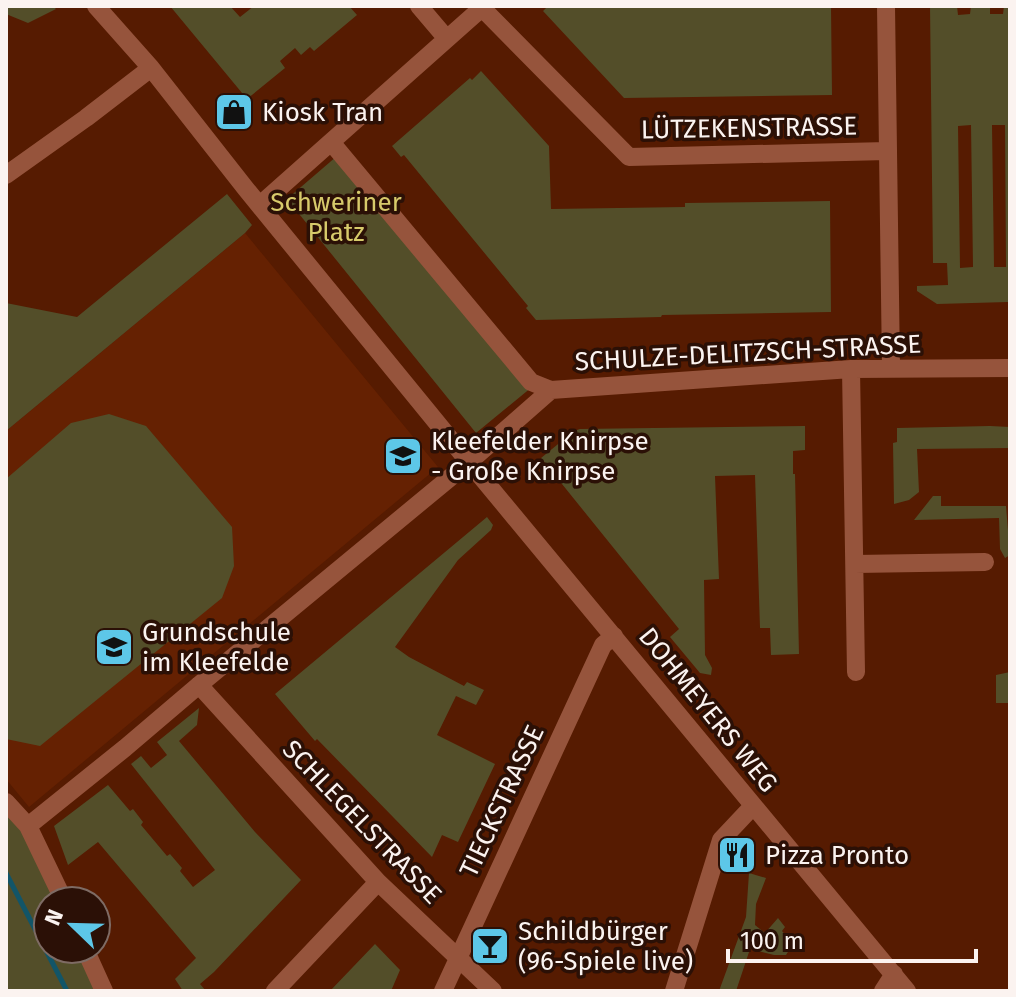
<svg xmlns="http://www.w3.org/2000/svg" width="1016" height="997" font-family="'Fira Sans',sans-serif">
	<style>
		.built { fill: #652102 }
		.green { fill: #534e29; fill-rule: evenodd }
		.lines { fill: none; stroke-linecap: round; stroke-linejoin: round }
		.stream { stroke: #125568; stroke-width: 5 }
		.minor { stroke: #96543c; stroke-width: 18 }
		.labels { text-anchor: middle; dominant-baseline: central; stroke-width: 7; stroke-linejoin: round; paint-order: stroke }
		.poi-label { font-size: 26px; fill: #fbf3f0; stroke: #2b1006; text-anchor: start }
		.street-label { font-size: 26px; fill: #fbf3f0; stroke: #2b1006 }
		.park-label { font-size: 26px; fill: #d7ca6b; stroke: #2b1006 }
	</style>
	<rect width="100%" height="100%" fill="#561b01"/>
	<!-- built -->
	<path class="built" d="M245 233 438 467 29 807 6 779V431Z"/>
	<!-- green -->
	<path class="green" d="M6 6H53L56 9 28 23 6 14Z
		M170 6H230L240 17 254 6H349L357 15 314 51 310 47 301 55 295 48 280 61 285 68 247 99Z
		M548 6H831L832 95 624 98 543 11Z
		M930 6H957L958 15 970 14 971 6H990V14H1003L1004 6H1010V301L1008 302 937 304 917 291V286L948 285 947 263H933ZM971 125 973 267 960 268 958 126ZM992 125H1005L1006 267H994Z
		M481 71 549 146 551 209 685 207V203L830 201 831 312 662 315 661 317 536 320 526 308 528 306 404 155 401 157 392 146 470 78 472 80Z
		M337 156 532 387 476 433 287 199Z
		M227 194 252 225 245 233 6 431V303L77 317Z
		M109 414 146 426 232 527 234 566 222 598 40 746 6 739V479L71 423Z
		M805 426V450L793 451V474H795L799 654 771 655 770 628H760L755 475 715 476 719 579 704 580 705 655 712 668 711 675 700 673 670 637 679 629 541 458 574 431 580 429Z
		M990 426 1010 427V448L917 449 919 492 909 500 894 504 893 443 897 442V428Z
		M933 496H941V506H1006L1010 555 1005 558 1000 549 999 518 914 520Z
		M487 517 493 525 491 530 458 560 395 647 409 657 464 686 467 682 484 690 476 705 456 696 437 735 495 764 458 842 442 835 432 857 317 739 315 741 275 694Z
		M1010 672V703H996V675Z
		M199 708 197 725 179 741 255 832 301 880 214 972 200 984 206 991H183L175 979 196 958 98 842 68 865 54 826 108 785 130 811 133 809 143 822 141 825 167 856 170 854 182 868 180 871 193 887 215 870 131 764 141 756 151 768 167 755 157 742Z
		M6 802 64 901H48V949H85L104 991H6Z
		M749 873 766 878 756 904 755 925 765 933 778 918 785 927 782 931 793 944 786 955H774L750 949 736 991H719L746 917Z
		M375 944 400 970 391 991 388 989 386 991H330Z"/>
	<g class="lines">
		<!-- stream -->
		<path class="stream" d="M6 873 67 991"/>
		<!-- minor -->
		<path class="minor" d="M96 6 151 68 246 189 469 462 907 991
			M419 6 447 39
			M886 6 891 368
			M482 8 629 157 887 151
			M331 142 531 382 551 390
			M6 175 86 118 151 68
			M260 205 484 6
			M851 369 856 672
			M855 564 985 562
			M199 685 378 882 493 991
			M6 802 28 826 64 901
			M28 826 125 748 199 685 469 462 551 390 851 369 1010 368
			M85 949 104 991
			M275 991 378 882
			M443 991 603 645 614 636
			M674 991 721 840 753 806
			M883 991 894 974"/>
	</g>
	<!-- icons -->
	<defs>
		<symbol id="shop-square" viewBox="-11 -11 22 22"><rect x="-9" y="-9" width="18" height="18" rx="4" fill="#5dc7e8" stroke="#2b1006"/><path d="M-5-2.5h2.3a2.7 3.5 0 0 1 5.4 0H5L5.5 6h-11ZM-1.5-2.5h3a1.5 2.3 0 0 0-3 0Z" fill="#111"/></symbol>
		<symbol id="school-square" viewBox="-11 -11 22 22"><rect x="-9" y="-9" width="18" height="18" rx="4" fill="#5dc7e8" stroke="#2b1006"/><path d="M0-5L7-2L0 1L-7-2ZM-4 1L0 2.5L4 1V4Q0 6-4 4Z" fill="#111"/></symbol>
		<symbol id="restaurant-square" viewBox="-11 -11 22 22"><rect x="-9" y="-9" width="18" height="18" rx="4" fill="#5dc7e8" stroke="#2b1006"/><path d="M-5-6h1v4h1v-4h1v4h1v-4h1v5L-1.5 .5V6h-2V.5L-5-1ZM5-6V6H3V1.5H1.5Q1.5-4 5-6Z" fill="#111"/></symbol>
		<symbol id="bar-square" viewBox="-11 -11 22 22"><rect x="-9" y="-9" width="18" height="18" rx="4" fill="#5dc7e8" stroke="#2b1006"/><path d="M-6-5H6L.8 .8V4.5H3.5V6h-7V4.5H-.8V.8Z" fill="#111"/></symbol>
	</defs>
	<g fill-rule="evenodd">
		<use href="#shop-square" x="212" y="90" width="44" height="44"/>
		<use href="#school-square" x="381" y="434" width="44" height="44"/>
		<use href="#school-square" x="92" y="625" width="44" height="44"/>
		<use href="#restaurant-square" x="715" y="833" width="44" height="44"/>
		<use href="#bar-square" x="468" y="924" width="44" height="44"/>
	</g>
	<g class="labels">
		<!-- poi labels -->
		<g class="poi-label">
			<text x="262" y="112">Kiosk Tran</text>
			<text x="431" y="441">Kleefelder Knirpse<tspan x="431" dy="30">- Große Knirpse</tspan></text>
			<text x="142" y="632">Grundschule<tspan x="142" dy="30">im Kleefelde</tspan></text>
			<text x="765" y="855">Pizza Pronto</text>
			<text x="518" y="931">Schildbürger<tspan x="518" dy="30">(96-Spiele live)</tspan></text>
		</g>
		<!-- street labels -->
		<g class="street-label">
			<text transform="translate(749 128) rotate(-1)">LÜTZEKENSTRASSE</text>
			<text transform="translate(748 353) rotate(-3)">SCHULZE-DELITZSCH-STRASSE</text>
			<text transform="translate(708 710) rotate(51)">DOHMEYERS WEG</text>
			<text transform="translate(502 801) rotate(-65)">TIECKSTRASSE</text>
			<text transform="translate(362 822) rotate(46)">SCHLEGELSTRASSE</text>
		</g>
		<!-- park labels -->
		<g class="park-label">
			<text x="336" y="202">Schweriner<tspan x="336" dy="30">Platz</tspan></text>
		</g>
	</g>
	<!-- border -->
	<rect width="1016" height="997" fill="none" stroke="#fbf3f0" stroke-width="16"/>
	<!-- north arrow -->
	<g transform="translate(72 925) rotate(293)"><circle r="38" fill="#2b1006" stroke="#7e6b64" stroke-width="2"/>
	<path d="M0-6L14 30L0 20L-14 30Z" fill="#5dc7e8"/>
	<text y="-12" font-size="22" font-weight="bold" text-anchor="middle" fill="#fbf3f0">N</text>
	</g>
	<!-- scale -->
	<path d="M728 949v12h248v-12" fill="none" stroke="#fbf3f0" stroke-width="4"/>
	<text x="740" y="949" font-size="24" fill="#fbf3f0" stroke="#2b1006" stroke-width="6" paint-order="stroke">100 m</text>
</svg>
